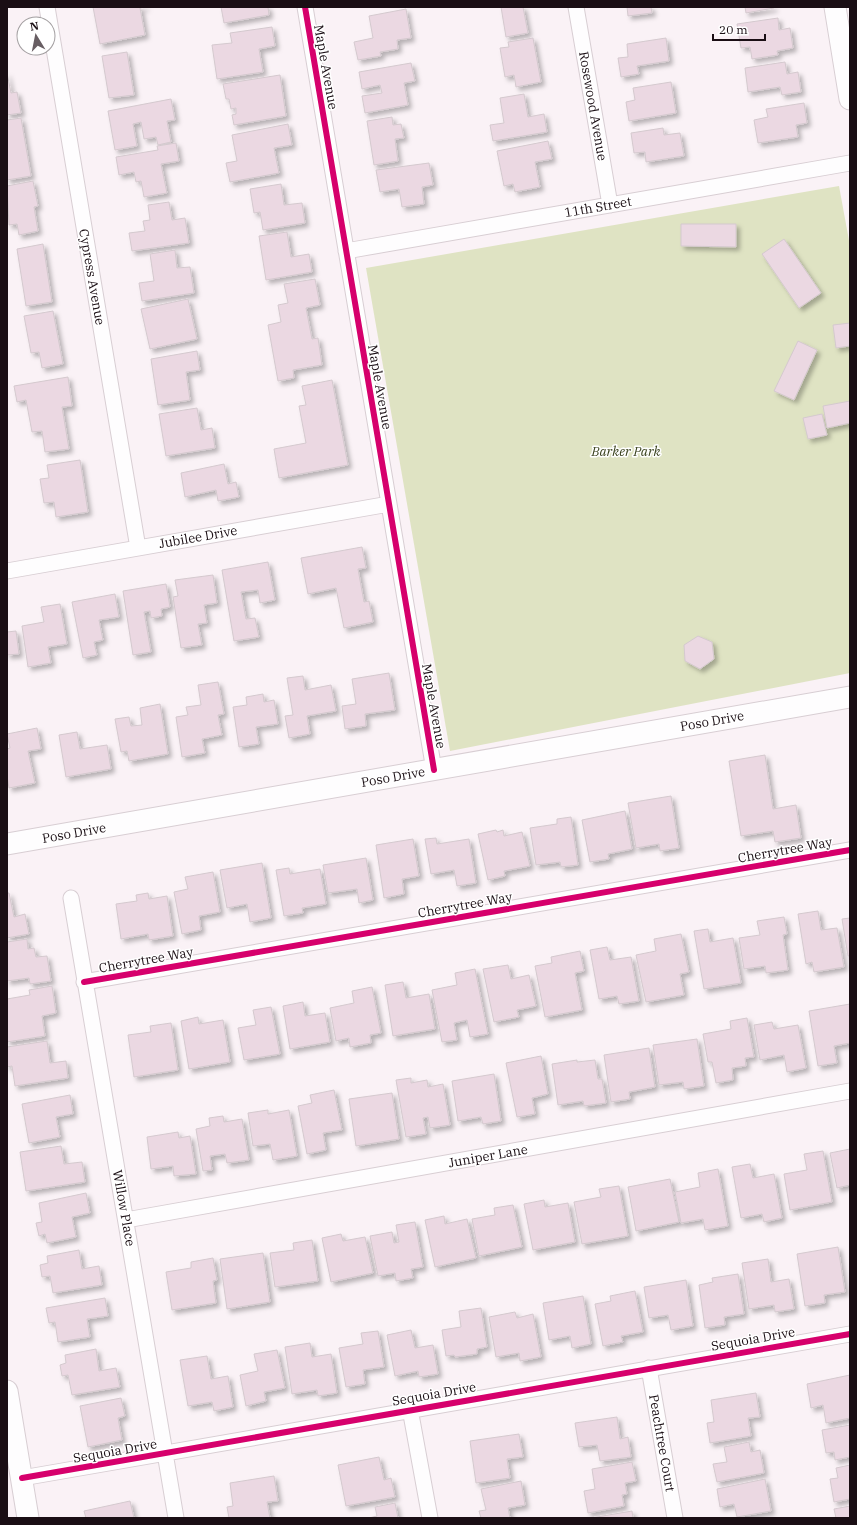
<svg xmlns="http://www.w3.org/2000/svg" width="857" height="1525" font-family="'IBM Plex Serif',serif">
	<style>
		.green { fill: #dfe3c3 }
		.building { fill: #ebd8e2; stroke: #d4c9ce; filter: url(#shadow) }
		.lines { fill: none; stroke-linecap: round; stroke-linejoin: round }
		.street-casing { stroke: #d8ced3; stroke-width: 17 }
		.secondary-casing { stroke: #d8ced3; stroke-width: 23 }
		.street { stroke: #fefdfe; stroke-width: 15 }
		.secondary { stroke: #fefdfe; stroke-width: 21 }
		.cycleway-casing { stroke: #fff; stroke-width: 8 }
		.cycleway { stroke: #d6006c; stroke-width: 6 }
		.labels { text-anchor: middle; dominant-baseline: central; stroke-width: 3; stroke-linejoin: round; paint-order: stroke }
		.street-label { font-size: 13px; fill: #1a0e14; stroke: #fff }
		.park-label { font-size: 13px; font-style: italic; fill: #363e19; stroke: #fff }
	</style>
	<defs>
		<filter id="shadow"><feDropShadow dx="3.5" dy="3.5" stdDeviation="2" flood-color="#0004"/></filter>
	</defs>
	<rect width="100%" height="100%" fill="#faf2f6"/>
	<!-- green -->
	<path class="green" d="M839 186 850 246V673L450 751 366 268Z"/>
	<!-- building -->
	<path class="building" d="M93 7H146L140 8 145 35 100 44Z
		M221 7H268L269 15 224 23Z
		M501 7H523L528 33 506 37Z
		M627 7H651L652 13 628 16Z
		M745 7H774V8L746 13Z
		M406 9 411 38 397 40 398 49 380 52 381 56 358 60 354 42 373 38 369 16Z
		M778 18 779 30 790 28 793 48 777 51 778 55 752 59 750 47 741 48 737 24Z
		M272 27 275 46 259 49 263 72 217 79 212 45 232 43 230 33Z
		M533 38 541 82 516 87 514 75 505 77 500 48 509 47 508 42Z
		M666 38 669 61 637 66 639 74 621 77 618 58 628 57 627 44Z
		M127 52 134 95 109 98 102 56Z
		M785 62 787 74 798 72 801 92 782 95 780 87 748 92 745 68Z
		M411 63 415 81 404 83 408 105 365 113 362 96 382 93 380 85 362 89 359 72Z
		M7 73 11 93 17 92 21 113 7 115Z
		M280 75 286 116 234 125 232 115 236 114V108L231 109 229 99H226L223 84Z
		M671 82 676 113 629 121 626 102 635 100 633 88Z
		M524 94 528 117 544 114 547 132 493 141 490 125 504 123 500 98Z
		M171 99 175 120 167 121 171 142 158 145 156 137 144 139 141 122 133 124 137 146 115 150 108 111Z
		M804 103 807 123 796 125 798 137 758 143 754 120 768 117 766 109Z
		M392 117 393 125 401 124 404 138 395 139 398 161 374 165 367 121Z
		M21 118 31 176 7 180V120Z
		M288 124 292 145 274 148 279 173 230 182 226 163 237 161 232 135Z
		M663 128 664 135 680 133 684 156 646 162 645 152 634 153 631 133Z
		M548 141 552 159 535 162 540 187 515 192 513 184 504 186 497 151Z
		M176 143 179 161 161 164 167 193 144 197 141 181 136 182 134 172 119 175 116 157 158 150 157 146Z
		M429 163 433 185 422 187 424 204 402 207 399 189 380 192 376 170Z
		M33 181 38 206 34 207 38 231 19 235 17 224 9 225 7 186Z
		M281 184 284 205 302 203 305 223 263 230 260 212 254 213 250 189Z
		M169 202 172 220 185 218 189 243 132 251 129 233 145 231 143 221 150 220 148 205Z
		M681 224H736V247L681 246Z
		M287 232 291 257 309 254 312 272 266 280 259 236Z
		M784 239 821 293 799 308 762 254Z
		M43 244 52 302 26 306 17 249Z
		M175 250 177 268 190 267 194 293 142 301 139 283 154 281 150 254Z
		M315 279 320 305 306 308 312 339 318 338 322 365 293 370 294 378 278 381 268 325 281 322 278 305 288 303 284 284Z
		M188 299 197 339 150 349 141 309Z
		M53 311 63 364 42 368 39 352 31 353 24 316Z
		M850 323V346L836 348 833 325Z
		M798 341 817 350 794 400 774 391Z
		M197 351 200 370 186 372 190 400 158 405 151 359Z
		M68 377 72 406 62 407 69 449 45 452 42 431 32 432 26 400 17 402 14 386Z
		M332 380 348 465 279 478 274 449 306 443 299 406 306 405 302 386Z
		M850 401V423L827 428 823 406Z
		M197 408 201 430 212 428 215 448 166 456 159 414Z
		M822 414 827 435 808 439 803 418Z
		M80 460 88 512 56 517 54 502 44 503 40 479 49 478 47 465Z
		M224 464 228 484 236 482 239 497 218 501 216 490 185 497 181 473Z
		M362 547 366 568 358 569 364 602 369 601 373 622 344 628 336 588 308 594 301 558Z
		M268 562 275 600 260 603 258 590 241 592 246 619 255 618 259 637 234 641 222 570Z
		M213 575 217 603 204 605 207 623 198 624 202 645 181 648 173 597 178 596 175 580Z
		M166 584 170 607 161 609 162 616 151 618 150 611 144 612 151 652 133 655 123 591Z
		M115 594 119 617 99 620 103 640 94 642 97 655 83 658 72 602Z
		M60 604 67 644 48 647 51 663 28 667 22 626 44 622 41 607Z
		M16 631 19 654 7 655V632Z
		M698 636 712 642 714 659 700 669 685 661 684 645Z
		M389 673 395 710 365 714 366 726 345 729 342 706 356 704 352 679Z
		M303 676 305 690 331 685 336 711 307 716 310 734 289 738 285 716 293 715 287 678Z
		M218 682 224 714 218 715 222 735 202 739 205 753 182 757 176 717 188 715 186 707 201 705 198 685Z
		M263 694 264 702 274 700 278 724 256 727 259 744 239 747 233 707 247 705 246 697Z
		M160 704 168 754 129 761 127 751 121 752 115 719 129 717 131 726 142 725 140 708Z
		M37 728 41 749 28 751 35 783 9 788 7 776V749L10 748 7 734Z
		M77 732 80 749 107 745 111 769 66 777 59 735Z
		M765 755 773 809 796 805 801 838 775 842 773 831 741 836 729 761Z
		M671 796 679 848 660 851 659 844 636 848 628 803Z
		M625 811 632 849 608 854 609 859 590 862 582 820Z
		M571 817 578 865 561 867 560 862 536 865 530 828 557 824V819Z
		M496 830 497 832 503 830 504 836 522 832 530 866 504 871 505 876 488 880 478 834Z
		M436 838 437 844 469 839 476 883 457 886 454 870 431 874 425 839Z
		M413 839 419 876 402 879 404 894 384 898 376 845Z
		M366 858 373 900 359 903 357 889 328 893 323 865Z
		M262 863 271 918 250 922 247 904 227 908 220 870Z
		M289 868 290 874 320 869 326 904 302 908 303 913 284 916 276 870Z
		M213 872 220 912 199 916 201 930 182 934 174 892 188 889 185 877Z
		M7 893H9L14 917 25 914 29 934 7 938Z
		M148 893 149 899 167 896 173 936 149 940 148 934 121 939 116 904 137 901 136 895Z
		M818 911 821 930 837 928 844 967 814 972 812 962 806 964 798 914Z
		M784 917 787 934 783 935 788 970 766 973 765 966 744 969 739 938 760 935 757 921Z
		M850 918V956H848L842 919Z
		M708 929 710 942 733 938 741 983 704 989 694 931Z
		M681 934 689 972 680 974 684 995 646 1002 636 955 656 951 654 939Z
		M27 939 28 949 34 948 36 957 47 956 51 981 30 984 29 978 7 981V942Z
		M607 947 610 960 631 957 639 1001 619 1004 617 996 599 999 590 950Z
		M580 951 584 971 575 973 582 1010 545 1017 535 966 552 963 551 957Z
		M508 965 511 979 529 975 536 1006 517 1010 519 1017 494 1022 483 969Z
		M475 969 488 1034 470 1037 467 1020 454 1023 457 1040 442 1042 432 990 457 985 455 973Z
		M403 982 406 998 429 994 435 1029 393 1036 385 985Z
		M52 986 56 1013 42 1016 45 1036 7 1042V999L30 995 29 990Z
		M372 987 381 1033 370 1035 371 1043 350 1047 349 1038 336 1041 330 1008 354 1003 352 991Z
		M303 1002 305 1016 325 1013 330 1042 290 1049 283 1006Z
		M850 1004V1043L834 1046 837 1063 818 1066 809 1011Z
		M271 1007 280 1054 244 1060 238 1028 256 1025 253 1010Z
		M198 1017 199 1024 223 1020 230 1062 189 1069 181 1021Z
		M747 1018 754 1057 745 1058 746 1066 732 1068 733 1080 716 1083 712 1062H708L703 1034 731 1029 730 1021Z
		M772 1022 774 1029 798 1025 806 1068 787 1072 784 1055 760 1060 754 1025Z
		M171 1023 178 1070 134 1077 128 1035 151 1032 150 1026Z
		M697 1039 704 1086 684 1089 683 1082 659 1085 653 1045Z
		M47 1041 50 1063 66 1061 68 1078 15 1086 12 1066 7 1067V1047Z
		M649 1048 655 1087 629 1092 630 1099 611 1102 604 1055Z
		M541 1056 548 1094 532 1098 535 1114 517 1117 506 1063Z
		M577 1060V1062L595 1060 598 1079H602L606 1103 584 1106 583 1101 558 1105 552 1064Z
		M494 1074 501 1121 483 1124 481 1117 458 1121 452 1081Z
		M411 1078V1083L427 1080 428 1087 443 1084 450 1125 430 1128 428 1117 423 1118 426 1134 406 1137 396 1080Z
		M334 1090 342 1130 323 1133 326 1150 307 1154 298 1106 312 1103 310 1095Z
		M392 1093 399 1139 356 1146 349 1099Z
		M70 1095 73 1114 56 1117 60 1137 29 1143 22 1104Z
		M268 1110V1114L289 1110 297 1156 273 1160 270 1144 253 1146 248 1113Z
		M223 1116 224 1122 242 1119 249 1160 227 1163 225 1154 210 1156 212 1170 203 1171 196 1129 210 1126 209 1118Z
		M178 1132 179 1138 190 1136 196 1174 174 1176 173 1166 151 1169 147 1137Z
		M61 1146 64 1164 82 1162 85 1182 26 1191 20 1152Z
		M850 1149V1185L837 1188 830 1153Z
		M823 1151 832 1202 790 1210 784 1174 807 1170 804 1154Z
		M750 1164 753 1178 774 1174 782 1218 764 1222 762 1214 741 1218 732 1167Z
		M718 1169 728 1226 705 1230 703 1219 681 1223 675 1192 700 1187 698 1173Z
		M670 1179 679 1222 636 1231 628 1187Z
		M619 1186 628 1236 582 1244 574 1202 601 1197 599 1189Z
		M86 1193 90 1213 72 1217 76 1237 47 1243 45 1234 39 1236 36 1223 42 1222 39 1203Z
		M544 1200 545 1207 568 1203 575 1242 533 1250 524 1204Z
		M513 1205 522 1247 479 1256 472 1219 495 1215 494 1208Z
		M444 1216 445 1224 467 1219 476 1258 435 1267 425 1220Z
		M415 1222 423 1267 411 1269 413 1278 396 1281 395 1273 378 1276 370 1236 392 1232 394 1243 399 1242 396 1225Z
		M341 1234 343 1241 365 1237 373 1273 331 1282 322 1238Z
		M312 1240 318 1281 275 1287 270 1253 294 1250 293 1243Z
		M838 1247 845 1292 824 1295 825 1303 805 1306 797 1254Z
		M79 1250 82 1269 99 1266 102 1285 53 1293 50 1276 42 1277 40 1265 48 1263 47 1256Z
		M263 1253 270 1302 227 1309 220 1259Z
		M213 1258 217 1280 213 1281 216 1303 172 1310 166 1272 191 1268V1262Z
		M768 1259 771 1282 789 1279 794 1309 775 1312 774 1305 749 1309 742 1263Z
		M738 1274 744 1314 724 1317 725 1325 705 1328 699 1285 713 1282 712 1278Z
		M686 1280 693 1326 671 1330 668 1315 649 1318 644 1287Z
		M635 1291 643 1332 621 1336 623 1342 603 1346 595 1304 611 1301 610 1296Z
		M583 1296 591 1344 572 1348 570 1336 549 1340 543 1303Z
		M105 1298 108 1316 87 1319 90 1337 58 1342 55 1322 49 1323 46 1308Z
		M481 1308 487 1347 477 1349V1354L455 1357 454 1355 446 1356 442 1330 461 1327 459 1311Z
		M515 1312 517 1318 533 1314 541 1357 520 1361 519 1353 496 1357 489 1317Z
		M411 1330 415 1348 433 1345 438 1374 419 1377 418 1371 395 1376 387 1335Z
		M378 1331 384 1367 363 1370 365 1384 346 1387 339 1348 363 1344 361 1333Z
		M310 1343 312 1357 331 1354 337 1393 318 1396 317 1390 292 1394 285 1347Z
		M96 1349 99 1371 116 1368 120 1387 72 1395 68 1375 62 1376 60 1365 66 1363 65 1355Z
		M277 1350 285 1388 264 1392 266 1401 246 1406 240 1375 258 1371 254 1354Z
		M207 1356 211 1379 228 1376 233 1407 214 1411 212 1402 188 1406 180 1360Z
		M850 1375V1418L826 1423 823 1405 811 1408 807 1384Z
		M756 1393 760 1417 748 1418 751 1436 710 1443 707 1423 714 1422 711 1400Z
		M121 1398 125 1416 118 1418 122 1440 88 1447 80 1406Z
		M617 1417 620 1439 628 1437 631 1457 600 1461 597 1445 579 1447 575 1423Z
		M850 1425V1457L835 1460 834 1452 826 1453 822 1430Z
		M519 1434 523 1457 507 1459 510 1478 476 1483 470 1441Z
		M749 1442 751 1452 760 1450 764 1473 717 1482 713 1464 727 1462 724 1447Z
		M379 1457 384 1480 391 1478 395 1497 346 1506 338 1465Z
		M632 1462 636 1481 625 1483 627 1494 622 1495 624 1506 588 1513 584 1491 595 1489 592 1469Z
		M850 1465V1499L834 1502 830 1479 838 1478 836 1468Z
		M274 1476 278 1501 267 1502 270 1518H229L227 1507 233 1506 230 1483Z
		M765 1479 771 1511 737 1517 734 1504 720 1507 717 1489Z
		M521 1481 525 1505 508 1508 510 1518H481L479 1511 486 1510 481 1489Z
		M130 1501 134 1518H86L84 1511Z
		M395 1503 398 1518H369L377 1516 375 1507Z
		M850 1506V1518H836L834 1509Z
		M632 1511 633 1518H591Z"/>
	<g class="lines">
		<defs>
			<path id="street" d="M47 7 138 548
				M305 7 434 770
				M576 7 610 205
				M346 251 850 163
				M7 571 389 504
				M71 898 176 1518
				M84 982 850 850
				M126 1220 850 1091
				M649 1368 675 1518
				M410 1409 430 1518
				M22 1478 850 1334"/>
			<path id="secondary" d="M835 7 850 99
				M7 844 850 697
				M7 1391 28 1518"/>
		</defs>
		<!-- street casing -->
		<use href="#street" class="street-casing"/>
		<!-- secondary casing -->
		<use href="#secondary" class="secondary-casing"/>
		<!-- street -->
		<use href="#street" class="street"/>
		<!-- secondary -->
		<use href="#secondary" class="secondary"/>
		<defs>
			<path id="cycleway" d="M305 7 434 770
				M84 982 850 850
				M22 1478 850 1334"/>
		</defs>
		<!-- cycleway casing -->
		<use href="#cycleway" class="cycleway-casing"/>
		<!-- cycleway -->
		<use href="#cycleway" class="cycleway"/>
	</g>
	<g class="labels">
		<!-- street labels -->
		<g class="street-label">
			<text transform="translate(326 67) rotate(80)">Maple Avenue</text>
			<text transform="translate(593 106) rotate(80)">Rosewood Avenue</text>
			<text transform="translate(598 207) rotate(-10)">11th Street</text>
			<text transform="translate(92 277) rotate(80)">Cypress Avenue</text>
			<text transform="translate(380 387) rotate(80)">Maple Avenue</text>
			<text transform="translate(198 537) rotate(-10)">Jubilee Drive</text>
			<text transform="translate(434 706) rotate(80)">Maple Avenue</text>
			<text transform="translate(712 721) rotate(-10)">Poso Drive</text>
			<text transform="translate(393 777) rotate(-10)">Poso Drive</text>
			<text transform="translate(74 833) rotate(-10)">Poso Drive</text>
			<text transform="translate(785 850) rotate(-10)">Cherrytree Way</text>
			<text transform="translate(465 905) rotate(-10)">Cherrytree Way</text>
			<text transform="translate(146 960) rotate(-10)">Cherrytree Way</text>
			<text transform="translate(488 1156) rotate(-10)">Juniper Lane</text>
			<text transform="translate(124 1208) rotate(80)">Willow Place</text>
			<text transform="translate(753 1339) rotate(-10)">Sequoia Drive</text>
			<text transform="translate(434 1394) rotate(-10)">Sequoia Drive</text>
			<text transform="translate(662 1443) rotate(80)">Peachtree Court</text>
			<text transform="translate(115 1451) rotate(-10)">Sequoia Drive</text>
		</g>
		<!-- park labels -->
		<g class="park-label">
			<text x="626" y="451">Barker Park</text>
		</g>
	</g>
	<!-- border -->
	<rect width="857" height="1525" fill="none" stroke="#1a0e14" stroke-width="16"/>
	<!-- north arrow -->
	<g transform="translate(36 36) rotate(350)"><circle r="19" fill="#ffffff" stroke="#a39fa1"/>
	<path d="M0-3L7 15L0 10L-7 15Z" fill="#685e63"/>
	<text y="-6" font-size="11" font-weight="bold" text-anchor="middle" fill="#1a0e14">N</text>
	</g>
	<!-- scale -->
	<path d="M713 34v6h52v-6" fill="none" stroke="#1a0e14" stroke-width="2"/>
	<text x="719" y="34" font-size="12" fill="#1a0e14" stroke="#ffffff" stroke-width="3" paint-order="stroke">20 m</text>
</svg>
